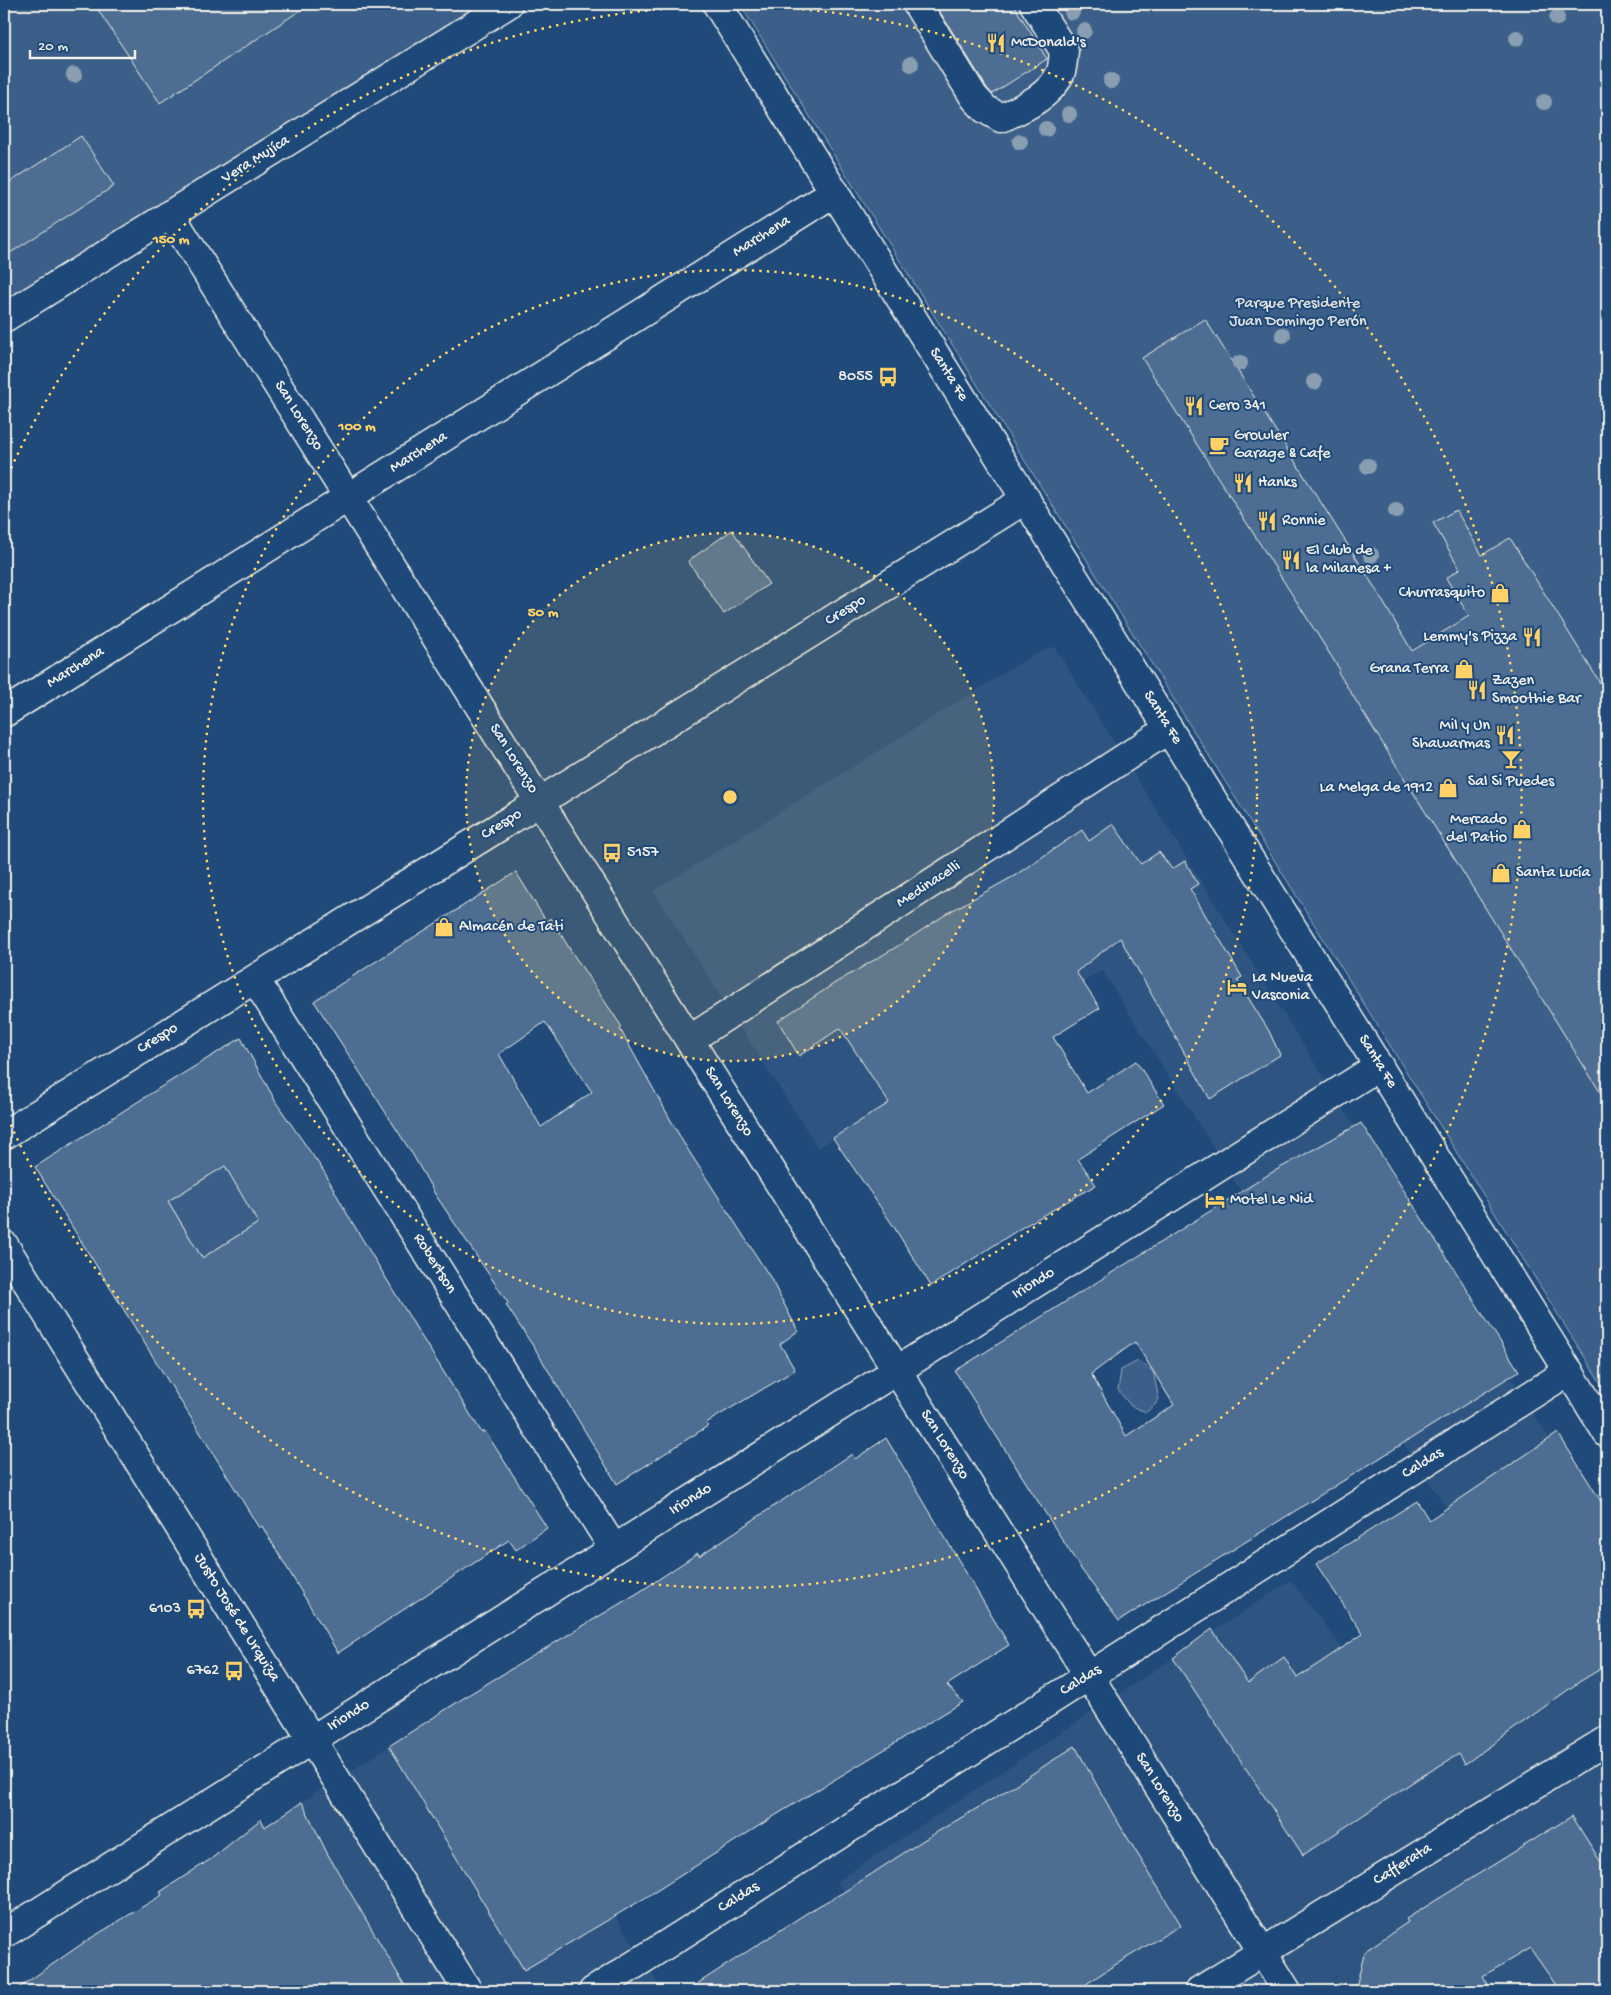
<svg xmlns="http://www.w3.org/2000/svg" width="1611" height="1995" font-family="'Gochi Hand',sans-serif">
	<style>
		.built { fill: #2d5581 }
		.green { fill: #3a5f88; stroke: #97a8b8 }
		.building { fill: #4d6e92; stroke: #f4f1e8; fill-rule: evenodd }
		.lines { fill: none; stroke-linecap: round; stroke-linejoin: round }
		.minor-casing { stroke: #f4f1e8; stroke-width: 31 }
		.major-casing { stroke: #f4f1e8; stroke-width: 31 }
		.minor { stroke: #1f4a7a; stroke-width: 28 }
		.major { stroke: #1f4a7a; stroke-width: 28 }
		.tree { fill: #8a9eb1 }
		.ring { fill: none; stroke: #ffd166; stroke-width: 2.5; stroke-dasharray: 2.5 5 }
		.labels { text-anchor: middle; dominant-baseline: central; stroke-width: 4; stroke-linejoin: round; paint-order: stroke }
		.poi-label { font-size: 16px; fill: #f4f1e8; stroke: #1f4a7a; text-anchor: start }
		.street-label { font-size: 16px; fill: #f4f1e8; stroke: #1f4a7a }
		.park-label { font-size: 16px; fill: #e1e2de; stroke: #1f4a7a }
		.centre { fill: #ffd166; stroke: #1f4a7a; stroke-width: 2.5 }
		.ring-label { font-size: 15px; text-anchor: middle; font-weight: bold; fill: #ffd166; stroke: #1f4a7a; stroke-width: 4; stroke-linejoin: round; paint-order: stroke }
	</style>
	<rect width="100%" height="100%" fill="#1f4a7a"/>
	<filter id="ink" filterUnits="userSpaceOnUse"><feTurbulence type="fractalNoise" baseFrequency=".02" numOctaves="2"/><feDisplacementMap in="SourceGraphic" scale="10" xChannelSelector="R" yChannelSelector="G"/><feConvolveMatrix kernelMatrix="1 2 1 2 8 2 1 2 1" color-interpolation-filters="sRGB"/></filter>
	<g filter="url(#ink)">
		<!-- built -->
		<path class="built" d="M1054 646 1607 1531V1991H837L887 1961 837 1881 1291 1580 1366 1680 1504 1594 1335 1341 1102 970 818 1148 653 891 1026 659Z
			M473 1693 663 1991H218L160 1892Z"/>
		<!-- green -->
		<path class="green" d="M4 4H508L4 318Z
			M740 4H1607V1393L827 144Z
			M224 1163 258 1223 202 1258 168 1201 209 1176 208 1172Z
			M1138 1361 1153 1371 1159 1399 1154 1406 1146 1412 1131 1406 1118 1390 1121 1370Z"/>
		<!-- building -->
		<path class="building" d="M94 4H310L160 103Z
			M935 4H1013L1047 59 992 94 987 88Z
			M81 136 114 186 4 257V186Z
			M1205 319 1375 588 1412 651 1469 616 1446 578 1460 569 1433 523 1456 510 1482 555 1510 538 1607 694V1103L1338 672 1340 670 1142 358Z
			M732 530 769 584 724 614 688 561Z
			M1113 824 1141 864 1159 852 1172 869 1185 861 1198 884 1190 889 1242 977 1237 980 1269 1031 1280 1055 1210 1099 1120 938 1076 972 1100 1008 1053 1037 1087 1093 1136 1061 1164 1104 1078 1159 1096 1185 1021 1228 931 1286 892 1224 833 1138 889 1103 840 1028 799 1056 778 1021 835 983 893 949 951 911 1014 876 1082 830 1089 841Z
			M516 872 546 921 551 918 571 951 622 1027 620 1029 683 1142 770 1277 798 1331 780 1344 795 1370 706 1423 708 1426 617 1484 537 1352 506 1305 508 1303 435 1194 413 1155 314 1001ZM545 1022 592 1092 541 1127 499 1054Z
			M241 1038 277 1104 325 1173 346 1212 418 1331 482 1433 485 1431 547 1528 516 1550 509 1540 338 1653 262 1526 259 1528 234 1487 35 1167 161 1087ZM225 1166 258 1223 202 1258 168 1201Z
			M1361 1123 1519 1371 1119 1621 1081 1569 955 1371 1271 1173ZM1135 1342 1174 1405 1126 1436 1091 1374Z
			M1558 1433 1607 1511V1665L1579 1682 1465 1764 1459 1754 1419 1778 1303 1855 1173 1658 1212 1629 1248 1683 1284 1657 1297 1678 1363 1634 1316 1564 1417 1501 1429 1520Z
			M886 1438 1009 1645 947 1685 963 1702 776 1815 650 1895 524 1970 389 1746 473 1692 641 1591 698 1553 699 1556 852 1454 855 1459Z
			M1075 1746 1113 1814 1181 1925 1110 1968 1076 1991H686L813 1909 844 1892 922 1841 1001 1794Z
			M302 1802 327 1853 408 1991H14L86 1941 162 1895 160 1892 211 1859 261 1819 265 1827Z
			M1572 1816 1607 1872V1991H1560L1530 1948 1483 1976 1492 1991H1355L1365 1951 1408 1922 1406 1919Z"/>
		<g class="lines">
			<defs>
				<path id="minor" d="M917 4 974 97 985 109 1001 118C1023 108 1049 97 1060 74 1063 68 1063 58 1064 51L1034 4
					M170 214 1287 1991
					M4 318 508 4
					M4 713 835 192
					M255 979 614 1549
					M689 1040 1169 729
					M4 1135 1026 499
					M4 1245 468 1991
					M4 1934 1379 1066
					M593 1991 1569 1371"/>
				<path id="major" d="M717 4 1607 1433
					M1199 1991 1607 1740"/>
			</defs>
			<!-- minor casing -->
			<use href="#minor" class="minor-casing"/>
			<!-- major casing -->
			<use href="#major" class="major-casing"/>
			<!-- minor -->
			<use href="#minor" class="minor"/>
			<!-- major -->
			<use href="#major" class="major"/>
		</g>
		<!-- trees -->
		<g class="tree">
			<circle cx="1072" cy="12" r="8"/>
			<circle cx="1557" cy="18" r="8"/>
			<circle cx="1084" cy="31" r="8"/>
			<circle cx="1517" cy="38" r="8"/>
			<circle cx="911" cy="64" r="8"/>
			<circle cx="74" cy="75" r="8"/>
			<circle cx="1111" cy="81" r="8"/>
			<circle cx="1544" cy="102" r="8"/>
			<circle cx="1069" cy="114" r="8"/>
			<circle cx="1046" cy="129" r="8"/>
			<circle cx="1020" cy="142" r="8"/>
			<circle cx="1283" cy="335" r="8"/>
			<circle cx="1240" cy="363" r="8"/>
			<circle cx="1314" cy="382" r="8"/>
			<circle cx="1368" cy="466" r="8"/>
			<circle cx="1396" cy="511" r="8"/>
			<circle cx="1371" cy="555" r="8"/>
		</g>
	</g>
	<!-- distance rings -->
	<circle cx="730" cy="797" r="264" fill="#ffd166" fill-opacity=".12"/>
	<g class="ring">
		<circle cx="730" cy="797" r="264"/>
		<circle cx="730" cy="797" r="527"/>
		<path d="M5 482A791 791 0 1 1 5 1112"/>
	</g>
	<!-- icons -->
	<defs>
		<symbol id="restaurant-bare" viewBox="-9 -9 18 18"><path d="M-5-6h1v4h1v-4h1v4h1v-4h1v5L-1.5 .5V6h-2V.5L-5-1ZM5-6V6H3V1.5H1.5Q1.5-4 5-6Z" fill="#ffd166" stroke="#1f4a7a" stroke-width="2.5" paint-order="stroke"/></symbol>
		<symbol id="bus-bare" viewBox="-9 -9 18 18"><path d="M-5-6H5V4H4V6H2V4H-2V6H-4V4H-5ZM-3.5-4V0h7V-4ZM-3.5 1.2v1.5H-2V1.2ZM2 1.2v1.5H3.5V1.2Z" fill="#ffd166" stroke="#1f4a7a" stroke-width="2.5" paint-order="stroke"/></symbol>
		<symbol id="cafe-bare" viewBox="-9 -9 18 18"><path d="M-5.5-4.5H6V0H3Q3 3.5 0 3.5H-2.5Q-5.5 3.5-5.5 0ZM3-3.2v2h1.7v-2ZM-6 4.5H4V6H-6Z" fill="#ffd166" stroke="#1f4a7a" stroke-width="2.5" paint-order="stroke"/></symbol>
		<symbol id="shop-bare" viewBox="-9 -9 18 18"><path d="M-5-2.5h2.3a2.7 3.5 0 0 1 5.4 0H5L5.5 6h-11ZM-1.5-2.5h3a1.5 2.3 0 0 0-3 0Z" fill="#ffd166" stroke="#1f4a7a" stroke-width="2.5" paint-order="stroke"/></symbol>
		<symbol id="bar-bare" viewBox="-9 -9 18 18"><path d="M-6-5H6L.8 .8V4.5H3.5V6h-7V4.5H-.8V.8Z" fill="#ffd166" stroke="#1f4a7a" stroke-width="2.5" paint-order="stroke"/></symbol>
		<symbol id="hotel-bare" viewBox="-9 -9 18 18"><path d="M-6-4.5h1.5V1H6V5H4.5V3h-9V5H-6ZM-4 0a1.8 1.8 0 1 1 3.6 0ZM.5 0V-2.5h3Q6-2.5 6 0Z" fill="#ffd166" stroke="#1f4a7a" stroke-width="2.5" paint-order="stroke"/></symbol>
	</defs>
	<g fill-rule="evenodd">
		<use href="#restaurant-bare" x="982" y="29" width="28" height="28"/>
		<use href="#bus-bare" x="874" y="363" width="28" height="28"/>
		<use href="#restaurant-bare" x="1180" y="392" width="28" height="28"/>
		<use href="#cafe-bare" x="1205" y="431" width="28" height="28"/>
		<use href="#restaurant-bare" x="1229" y="469" width="28" height="28"/>
		<use href="#restaurant-bare" x="1253" y="507" width="28" height="28"/>
		<use href="#restaurant-bare" x="1277" y="546" width="28" height="28"/>
		<use href="#shop-bare" x="1486" y="579" width="28" height="28"/>
		<use href="#restaurant-bare" x="1518" y="623" width="28" height="28"/>
		<use href="#shop-bare" x="1450" y="655" width="28" height="28"/>
		<use href="#restaurant-bare" x="1463" y="676" width="28" height="28"/>
		<use href="#restaurant-bare" x="1491" y="721" width="28" height="28"/>
		<use href="#bar-bare" x="1497" y="745" width="28" height="28"/>
		<use href="#shop-bare" x="1434" y="774" width="28" height="28"/>
		<use href="#shop-bare" x="1508" y="815" width="28" height="28"/>
		<use href="#bus-bare" x="598" y="839" width="28" height="28"/>
		<use href="#shop-bare" x="1487" y="859" width="28" height="28"/>
		<use href="#shop-bare" x="430" y="913" width="28" height="28"/>
		<use href="#hotel-bare" x="1223" y="973" width="28" height="28"/>
		<use href="#hotel-bare" x="1201" y="1186" width="28" height="28"/>
		<use href="#bus-bare" x="182" y="1595" width="28" height="28"/>
		<use href="#bus-bare" x="220" y="1657" width="28" height="28"/>
	</g>
	<g class="labels">
		<!-- poi labels -->
		<g class="poi-label">
			<text x="1011" y="43">McDonald's</text>
			<text x="873" y="377" text-anchor="end">8055</text>
			<text x="1209" y="406">Cero 341</text>
			<text x="1234" y="436">Growler<tspan x="1234" dy="18">Garage &amp; Cafe</tspan></text>
			<text x="1258" y="483">Hanks</text>
			<text x="1282" y="521">Ronnie</text>
			<text x="1306" y="551">El Club de<tspan x="1306" dy="18">la Milanesa +</tspan></text>
			<text x="1485" y="593" text-anchor="end">Churrasquito</text>
			<text x="1517" y="637" text-anchor="end">Lemmy's Pizza</text>
			<text x="1449" y="669" text-anchor="end">Grana Terra</text>
			<text x="1492" y="681">Zazen<tspan x="1492" dy="18">Smoothie Bar</tspan></text>
			<text x="1490" y="726" text-anchor="end">Mil y Un<tspan x="1490" dy="18">Shawarmas</tspan></text>
			<text x="1511" y="782" text-anchor="middle">Sal Si Puedes</text>
			<text x="1433" y="788" text-anchor="end">La Melga de 1912</text>
			<text x="1507" y="820" text-anchor="end">Mercado<tspan x="1507" dy="18">del Patio</tspan></text>
			<text x="627" y="853">5157</text>
			<text x="1516" y="873">Santa Lucía</text>
			<text x="459" y="927">Almacén de Tati</text>
			<text x="1252" y="978">La Nueva<tspan x="1252" dy="18">Vasconia</tspan></text>
			<text x="1230" y="1200">Motel Le Nid</text>
			<text x="181" y="1609" text-anchor="end">6103</text>
			<text x="219" y="1671" text-anchor="end">6762</text>
		</g>
		<!-- street labels -->
		<g class="street-label">
			<text transform="translate(256 160) rotate(-32)">Vera Mujíca</text>
			<text transform="translate(762 237) rotate(-32)">Marchena</text>
			<text transform="translate(948 375) rotate(58)">Santa Fe</text>
			<text transform="translate(298 416) rotate(58)">San Lorenzo</text>
			<text transform="translate(419 453) rotate(-32)">Marchena</text>
			<text transform="translate(846 611) rotate(-32)">Crespo</text>
			<text transform="translate(76 668) rotate(-32)">Marchena</text>
			<text transform="translate(1162 718) rotate(58)">Santa Fe</text>
			<text transform="translate(513 759) rotate(58)">San Lorenzo</text>
			<text transform="translate(502 825) rotate(-32)">Crespo</text>
			<text transform="translate(929 885) rotate(-33)">Medinacelli</text>
			<text transform="translate(158 1039) rotate(-32)">Crespo</text>
			<text transform="translate(1377 1062) rotate(58)">Santa Fe</text>
			<text transform="translate(728 1102) rotate(58)">San Lorenzo</text>
			<text transform="translate(434 1264) rotate(58)">Robertson</text>
			<text transform="translate(1034 1284) rotate(-32)">Iriondo</text>
			<text transform="translate(944 1445) rotate(58)">San Lorenzo</text>
			<text transform="translate(1423 1464) rotate(-32)">Caldas</text>
			<text transform="translate(691 1500) rotate(-32)">Iriondo</text>
			<text transform="translate(236 1618) rotate(58)">Justo José de Urquiza</text>
			<text transform="translate(1081 1681) rotate(-32)">Caldas</text>
			<text transform="translate(349 1716) rotate(-32)">Iriondo</text>
			<text transform="translate(1159 1788) rotate(58)">San Lorenzo</text>
			<text transform="translate(1403 1865) rotate(-32)">Cafferata</text>
			<text transform="translate(739 1898) rotate(-32)">Caldas</text>
		</g>
		<!-- park labels -->
		<g class="park-label">
			<text x="1298" y="304">Parque Presidente<tspan x="1298" dy="18">Juan Domingo Perón</tspan></text>
		</g>
	</g>
	<circle cx="730" cy="797" r="8" class="centre"/>
	<g class="ring-label">
		<text x="171" y="243">150 m</text>
		<text x="357" y="430">100 m</text>
		<text x="543" y="616">50 m</text>
	</g>
	<!-- margin -->
	<rect width="1611" height="1995" fill="none" stroke="#1f4a7a" stroke-width="20"/>
	<rect x="10" y="10" width="1591" height="1975" fill="none" stroke="#f4f1e8" stroke-width="2" filter="url(#ink)"/>
	<!-- scale -->
	<path d="M30 50v8h105v-8" fill="none" stroke="#f4f1e8" stroke-width="2.5"/>
	<text x="38" y="50" font-size="15" fill="#f4f1e8" stroke="#1f4a7a" stroke-width="4" paint-order="stroke">20 m</text>
</svg>
